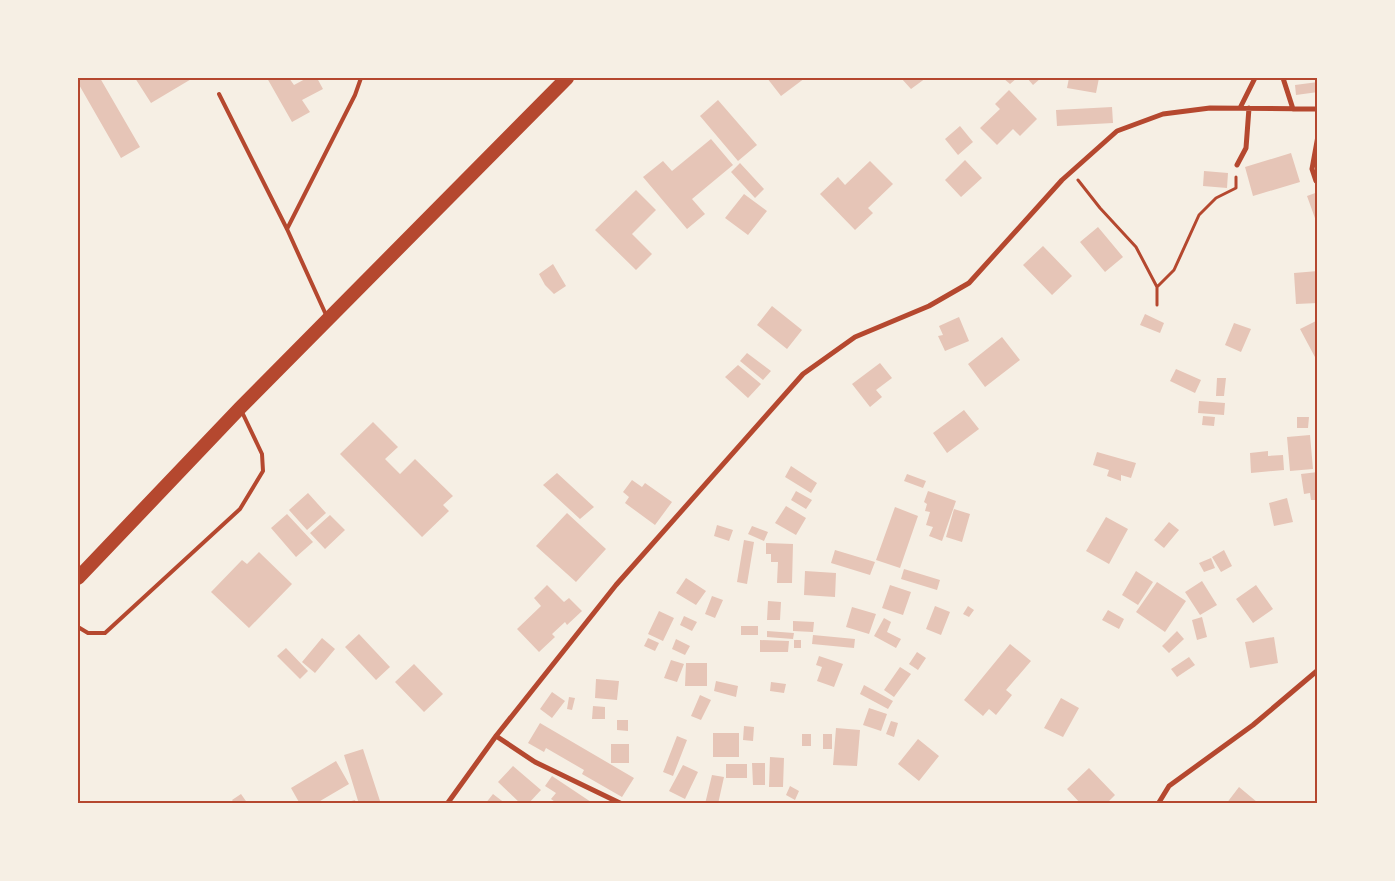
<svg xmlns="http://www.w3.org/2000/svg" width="1395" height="881" font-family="'Archivo Narrow',sans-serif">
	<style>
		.building { fill: #e6c5b7 }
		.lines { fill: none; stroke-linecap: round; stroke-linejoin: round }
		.path { stroke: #b5482f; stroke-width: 3 }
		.service { stroke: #b5482f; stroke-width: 4 }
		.minor { stroke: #b5482f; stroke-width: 5 }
		.trunk { stroke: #b5482f; stroke-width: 14 }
		.neatline { fill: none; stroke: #b5482f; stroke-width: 2 }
	</style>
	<rect width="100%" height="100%" fill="#f6efe4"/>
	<!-- building -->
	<path class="building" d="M78 78H100L140 147 121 158 78 83Z
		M135 78H193L151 103Z
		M267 78H289L294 85 307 78H317L323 89 302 100 310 112 292 122Z
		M767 78H805L781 96Z
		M901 78H926L911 89Z
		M1003 78H1017L1010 84Z
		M1027 78H1041L1033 85Z
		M1069 78H1099L1096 93 1067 88Z
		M1318 82V92L1296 95 1295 85Z
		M1009 90 1037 119 1020 136 1013 129 997 145 980 128 1000 109 995 104Z
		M718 100 757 145 738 161 700 116Z
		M1112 107 1113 123 1057 126 1056 110Z
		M960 126 973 142 958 155 945 139Z
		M711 139 733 165 692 199 705 214 687 229 643 177 663 161 672 171Z
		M1291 153 1300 182 1253 196 1245 167Z
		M965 160 982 178 961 197 945 180Z
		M870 161 893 184 868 208 873 213 855 230 820 194 838 177 845 185Z
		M740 163 764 189 755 198 731 172Z
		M1204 171 1228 173 1227 188 1203 186Z
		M636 190 656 210 632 234 652 254 636 270 595 230Z
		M1318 192V220L1316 221 1307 196Z
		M744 194 767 211 748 235 725 218Z
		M1098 227 1123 257 1105 272 1080 242Z
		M1043 246 1072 276 1052 295 1023 265Z
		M553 264 566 286 554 294 545 285 539 274Z
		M1318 271V303L1296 304 1294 273Z
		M772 306 802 330 787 349 757 325Z
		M1145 314 1164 323 1160 333 1140 325Z
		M959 317 969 341 945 351 938 336 943 335 939 326Z
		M1318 320V358L1316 359 1300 329Z
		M1234 323 1251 329 1241 352 1225 345Z
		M1002 337 1020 360 985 387 968 364Z
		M747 353 771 371 763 380 740 361Z
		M880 363 892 378 876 390 882 397 870 407 852 384Z
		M738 365 761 384 748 398 725 377Z
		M1176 369 1201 380 1195 393 1170 381Z
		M1217 378H1226L1224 396H1216Z
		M1199 401 1225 403 1224 415 1198 413Z
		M964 410 979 429 947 453 933 433Z
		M1203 416 1215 417 1214 426 1202 425Z
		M1297 417H1309L1308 428H1297Z
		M373 422 398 447 385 459 400 474 415 459 453 496 443 505 449 511 422 537 340 454Z
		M1310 435 1313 469 1290 471 1287 437Z
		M1268 451V456L1283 455 1284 470 1251 473 1250 453Z
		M1097 452 1136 463 1131 478 1121 475V481L1107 476 1109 470 1093 465Z
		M791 466 817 483 811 493 785 477Z
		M1318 472V500H1311L1310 493 1304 494 1301 474Z
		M557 473 594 507 580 519 543 485Z
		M907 474 926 481 923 488 904 481Z
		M632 480 642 487 645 483 672 502 655 525 625 503 629 497 623 492Z
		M796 491 812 500 806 509 791 500Z
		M928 491 956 501 942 541 929 536 933 527 926 525 930 512 925 511 927 504 924 502Z
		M308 493 326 513 307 530 289 510Z
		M1287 498 1293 522 1274 526 1269 503Z
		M786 506 806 518 796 535 775 523Z
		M895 507 918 516 900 568 876 560Z
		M954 509 970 514 962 542 946 537Z
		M567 513 606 549 576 582 536 546Z
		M287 514 313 542 296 557 271 528Z
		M330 515 345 530 325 549 310 533Z
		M1106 517 1128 529 1109 564 1086 551Z
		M1169 522 1179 530 1164 548 1154 540Z
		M717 525 733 530 729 541 714 536Z
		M752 526 768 532 764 541 748 534Z
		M744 540 754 542 747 584 737 582Z
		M766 543 793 544 792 583H777L778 562H771V554H766Z
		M835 550 875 562 870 575 831 563Z
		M1224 550 1232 566 1221 572 1212 557Z
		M259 552 292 584 249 628 211 592 242 560 247 564Z
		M1211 558 1215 568 1204 572 1199 563Z
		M904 569 940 580 937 590 901 579Z
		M805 571 836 573 835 597 804 595Z
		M1136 571 1153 582 1138 605 1122 595Z
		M686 578 706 591 696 605 676 593Z
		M1202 581 1217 605 1200 615 1185 592Z
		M1157 582 1186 601 1165 632 1136 612Z
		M547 585 564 602 569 598 582 611 567 625 565 622 552 634 555 637 539 652 517 629 541 606 534 598Z
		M890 585 911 592 903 615 882 608Z
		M1256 585 1273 609 1253 623 1236 599Z
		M712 596 723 600 715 618 705 614Z
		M768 601 781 602 780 620H767Z
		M935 606 950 612 941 635 926 629Z
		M968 606 974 610 969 617 963 614Z
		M852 607 876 614 869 634 846 627Z
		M1108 610 1124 619 1119 629 1102 620Z
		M659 611 674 618 663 641 648 634Z
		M684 616 697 622 692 631 680 625Z
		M1202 617 1207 637 1197 640 1192 620Z
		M884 618 891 622 887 632 901 639 896 648 874 636Z
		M793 621 814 622 813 632 793 631Z
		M741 626H758V635H741Z
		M767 631 794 633 793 639 767 637Z
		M1177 631 1184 639 1169 653 1162 646Z
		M359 634 390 667 376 680 345 647Z
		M813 635 855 639 854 648 812 644Z
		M1274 637 1278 663 1250 668 1245 642Z
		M322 638 335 649 315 673 302 662Z
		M648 638 659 643 655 651 644 646Z
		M676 639 690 646 685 655 672 649Z
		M760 640 789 641 788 652H760Z
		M794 640H801V648H794Z
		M1010 644 1031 661 1006 690 1012 695 996 715 989 709 983 716 964 700Z
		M286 648 308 671 300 679 277 656Z
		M917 652 926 658 918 670 909 664Z
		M819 656 843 664 834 687 817 681 822 667 816 665Z
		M1189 657 1195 665 1177 677 1171 669Z
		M671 660 684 664 677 682 664 678Z
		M686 663H707V686H685Z
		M414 664 443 694 424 712 395 682Z
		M900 667 911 674 894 697 884 690Z
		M596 679 619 681 617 700 595 698Z
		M716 681 738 686 736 697 714 691Z
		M771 682 786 684 784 693 770 691Z
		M864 685 893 701 888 709 860 694Z
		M552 692 565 701 552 718 540 709Z
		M700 695 711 700 701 720 691 716Z
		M569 697 575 698 572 710 567 709Z
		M1061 698 1079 708 1063 737 1044 728Z
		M593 706 605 707V719H592Z
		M869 708 887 714 881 731 863 725Z
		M617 720H628V731L617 730Z
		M891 721 898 723 894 737 886 734Z
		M540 723 634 778 622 797 582 774 584 770 546 748 544 752 528 743Z
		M744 726 754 727 753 741 743 740Z
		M836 728 860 730 857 766 833 765Z
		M713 733H739V757H713Z
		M802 734H811V746H802Z
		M823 734H832V749H823Z
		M677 736 687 740 673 776 663 772Z
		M918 739 939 756 919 781 898 764Z
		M611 744H629V763H611Z
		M363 749 381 804H359L344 755Z
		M770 757 784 758 783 787H769Z
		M336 761 349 784 315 804H300L291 788Z
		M752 763H765V785H753Z
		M726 764H747V778H726Z
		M683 765 698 772 685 799 669 791Z
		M513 766 541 790 528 804H521L498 782Z
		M1089 768 1115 795 1106 804H1081L1067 789Z
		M712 775 724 777 718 804H705Z
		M552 776 591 802 590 804H558L551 799 556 793 545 786Z
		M790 786 799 791 795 800 786 795Z
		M1239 787 1257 802 1255 804H1226Z
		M241 794 248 804H235L232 800Z
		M493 794 506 804H485Z
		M355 800 356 804H344V803Z"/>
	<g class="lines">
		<!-- path -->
		<path class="path" d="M1078 180 1100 208 1136 247 1157 287V305
			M1157 287 1174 270 1199 215 1216 198 1236 188V177"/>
		<!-- service -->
		<path class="service" d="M219 94 287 229 327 317
			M287 229 355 95 361 78
			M78 627 88 633H105L240 509 263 471 262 454 242 412"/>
		<!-- minor -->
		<path class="minor" d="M1283 78 1293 109
			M1240 108 1255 78
			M1237 165 1246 148 1249 108
			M1316 181 1312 169 1318 136
			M496 736 535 762 622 804
			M447 804 496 736 616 585 803 374 855 337 929 306 969 283 1062 180 1117 131 1163 114 1210 108 1318 109
			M1158 804 1169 786 1253 725 1318 670"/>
		<!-- trunk -->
		<path class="trunk" d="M78 578 240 408 567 78"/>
	</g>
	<!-- border -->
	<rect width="1395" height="881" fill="none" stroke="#f6efe4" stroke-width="158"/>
	<rect x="79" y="79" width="1237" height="723" class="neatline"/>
</svg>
